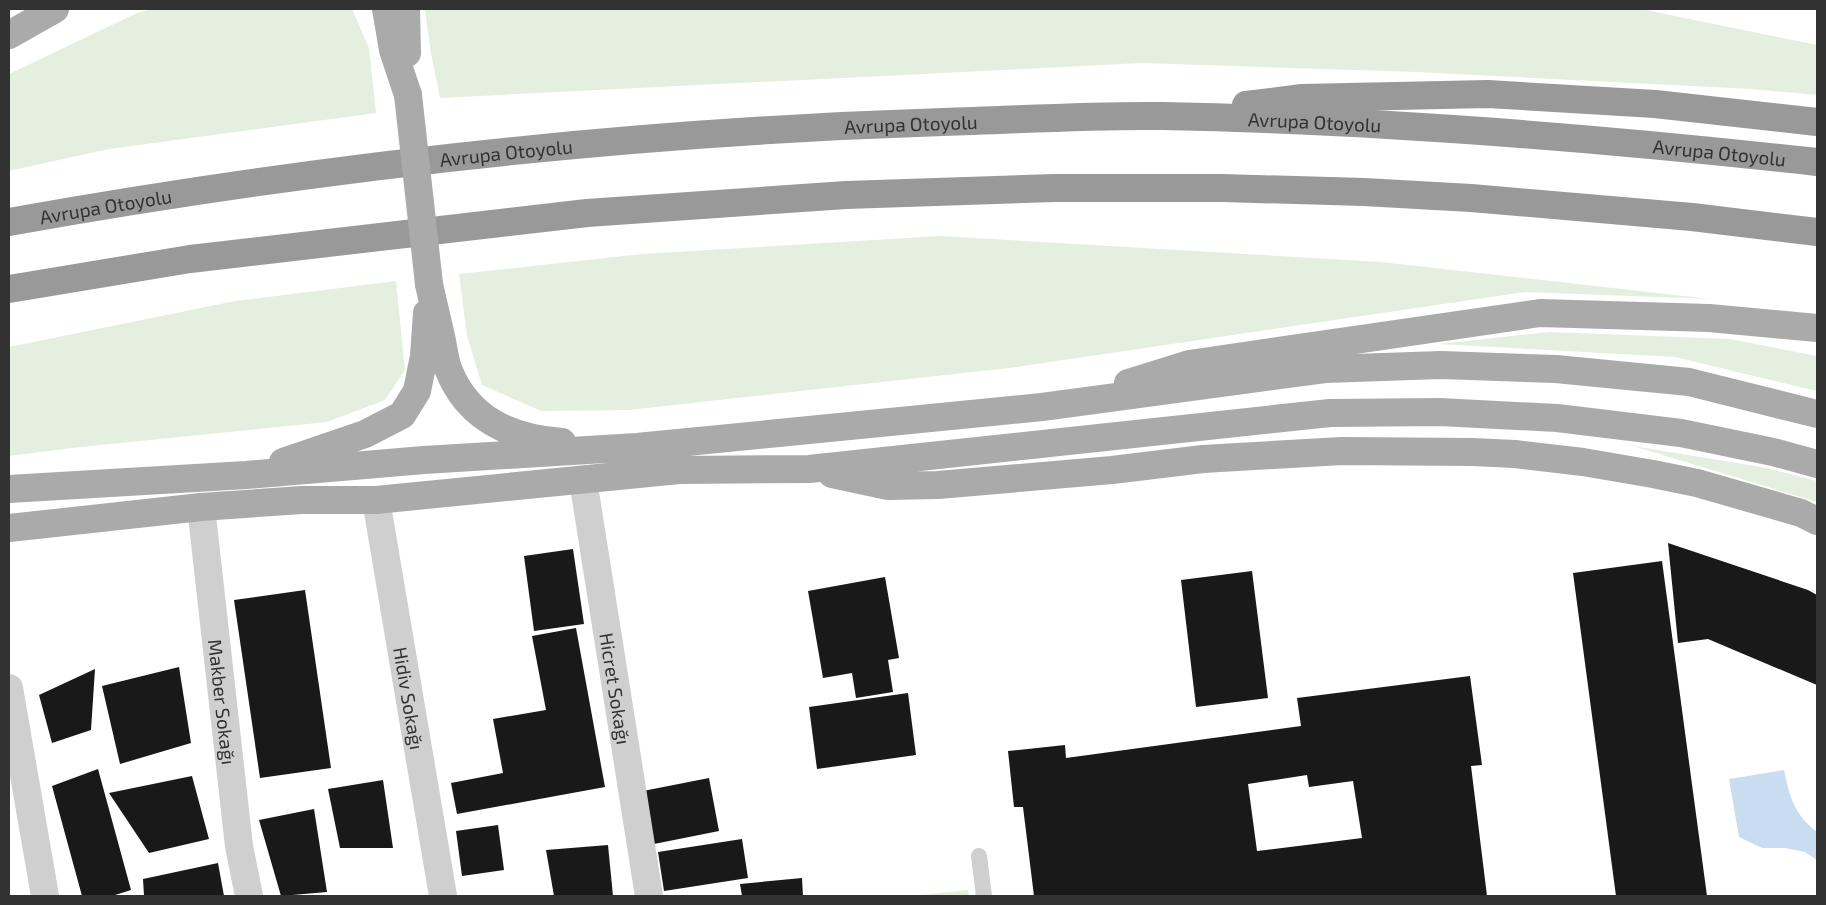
<svg xmlns="http://www.w3.org/2000/svg" width="1826" height="905" font-family="'Exo 2',sans-serif">
	<style>
		.green { fill: #e5efdf }
		.water { fill: #cadcf0 }
		.building { fill: #191919; fill-rule: evenodd }
		.lines { fill: none; stroke-linecap: round; stroke-linejoin: round }
		.lane { stroke: #cfcfcf; stroke-width: 16 }
		.street { stroke: #cfcfcf; stroke-width: 28 }
		.primary { stroke: #aaa; stroke-width: 28 }
		.highway { stroke: #999; stroke-width: 28 }
		.primary-bridge { stroke: #aaa; stroke-width: 28 }
		.labels { text-anchor: middle; dominant-baseline: central; stroke-width: 5; stroke-linejoin: round; paint-order: stroke }
		.street-label { font-size: 19px; fill: #323232; stroke: #fff }
	</style>
	<rect width="100%" height="100%" fill="#fff"/>
	<!-- green -->
	<path class="green" d="M151 9H352L369 48 376 113 109 149 9 171V74L137 13Z
		M425 9H1641L1817 45V95L1751 89 1416 72 1141 63 440 98 430 48Z
		M940 236 1381 262 1711 299 1525 292 1009 368 629 410 541 411 482 385 467 336 459 274 642 254Z
		M396 281 405 370 385 400 327 422 72 448 9 456V347L235 301Z
		M1549 332 1730 339 1817 356V391L1675 357 1438 344Z
		M1633 446 1767 468 1817 481V502Z
		M968 890 969 896H911Z"/>
	<!-- water -->
	<path class="water" d="M1784 770C1790 798 1794 814 1817 832V860L1805 852 1785 848H1762L1739 837 1729 779Z"/>
	<!-- building -->
	<path class="building" d="M1668 543 1808 590 1817 595V685L1708 639 1678 643Z
		M573 549 584 624 534 631 524 556Z
		M1662 561 1707 896H1616L1573 573Z
		M1252 571 1268 698 1196 707 1181 580Z
		M885 577 899 658 888 660 893 692 856 698 852 673 823 678 808 591Z
		M305 590 331 768 260 778 234 600Z
		M576 628 605 787 457 814 451 783 503 773 493 719 546 710 532 636Z
		M179 667 191 743 120 764 102 686Z
		M95 669 91 730 52 743 39 695Z
		M1470 676 1482 765 1471 766 1487 896H1034L1023 807H1014L1008 751 1065 745 1066 758 1301 726 1297 698ZM1307 775 1309 787 1353 781 1362 838 1257 851 1248 784Z
		M908 693 916 755 817 769 809 707Z
		M98 769 131 890 112 896H82L52 786Z
		M192 776 209 839 149 853 109 793Z
		M709 778 719 831 654 844 643 791Z
		M383 780 393 848H340L328 789Z
		M314 809 327 892 281 896 259 820Z
		M498 825 504 870 462 876 456 831Z
		M742 839 748 878 664 891 658 852Z
		M608 845 613 896H554L546 850Z
		M218 863 224 896H144L143 879Z
		M802 878 803 896H742L740 884Z"/>
	<g class="lines">
		<!-- lane -->
		<path class="lane" d="M979 856 984 896"/>
		<!-- street -->
		<g class="street">
			<path id="s1" d="M583 480 649 896"/>
			<path id="s2" d="M376 500 443 896"/>
			<path id="s3" d="M201 507 239 846 249 896"/>
			<path d="M9 688 45 896"/>
		</g>
		<!-- primary -->
		<path class="primary" d="M386 9 393 50 408 95
			M406 9 407 53
			M9 35 55 9
			M429 284C433 303 438 322 442 341 444 351 445 362 449 371 469 420 511 438 562 442
			M1128 383 1189 364 1540 313 1709 318 1817 328
			M283 462 365 434 402 415 417 391 424 356 427 313
			M832 474 888 486 938 485 1112 470 1203 459 1342 451 1472 452 1515 454 1583 462 1653 474 1697 483 1801 513 1817 521
			M9 489 246 475 424 460 637 447 1042 407 1325 369 1441 365 1556 369 1689 382 1817 414
			M9 528 201 507 302 500H376L679 470 809 469 1330 413 1440 412 1557 418 1681 433 1773 452 1817 464"/>
		<!-- highway -->
		<g class="highway">
			<path d="M1246 105 1302 98 1488 94 1655 104 1817 122"/>
			<path id="s4" d="M9 222C317 167 630 132 943 122 1016 120 1089 115 1162 116 1381 120 1600 138 1817 162"/>
			<path d="M9 289 190 259 587 213 846 195 1055 188H1222L1364 192 1471 198 1692 217 1817 232"/>
		</g>
		<!-- primary-bridge -->
		<path class="primary-bridge" d="M408 95 429 284"/>
	</g>
	<g class="labels">
		<!-- street labels -->
		<g class="street-label">
			<text stroke="none"><textPath href="#s4" startOffset="1312">Avrupa Otoyolu</textPath></text>
			<text stroke="none"><textPath href="#s4" startOffset="908">Avrupa Otoyolu</textPath></text>
			<text stroke="none"><textPath href="#s4" startOffset="1718">Avrupa Otoyolu</textPath></text>
			<text stroke="none"><textPath href="#s4" startOffset="502">Avrupa Otoyolu</textPath></text>
			<text stroke="none"><textPath href="#s4" startOffset="98">Avrupa Otoyolu</textPath></text>
			<text stroke="none"><textPath href="#s1" startOffset="211">Hicret Sokağı</textPath></text>
			<text stroke="none"><textPath href="#s2" startOffset="201">Hidiv Sokağı</textPath></text>
			<text stroke="none"><textPath href="#s3" startOffset="196">Makber Sokağı</textPath></text>
		</g>
	</g>
	<!-- border -->
	<rect width="1826" height="905" fill="none" stroke="#323232" stroke-width="20"/>
</svg>
